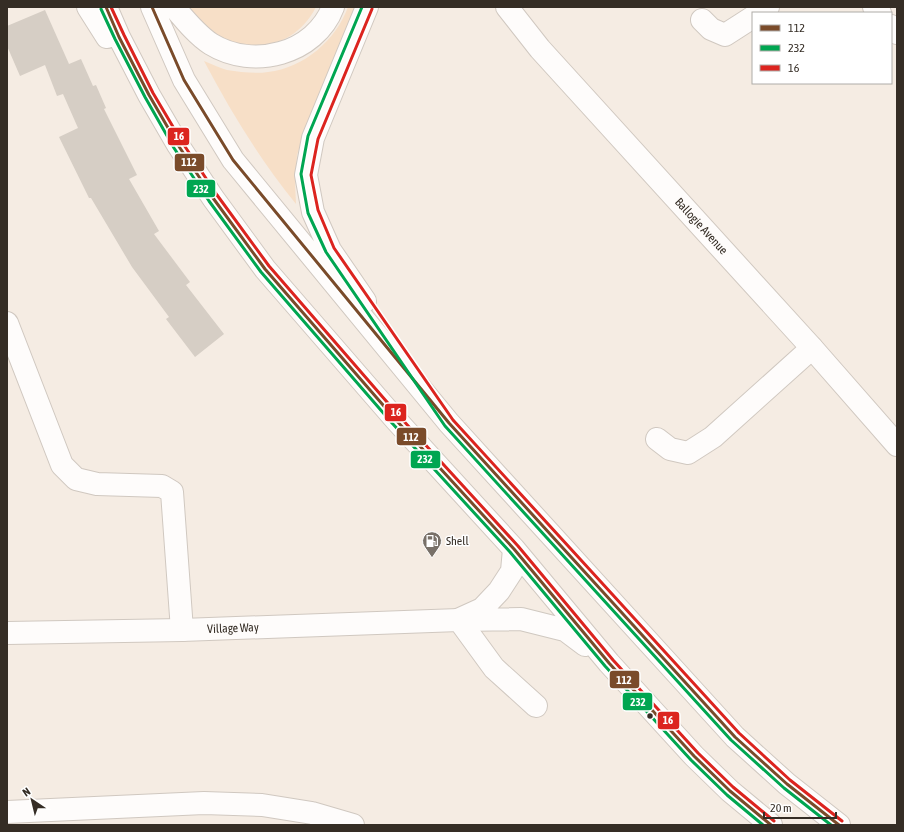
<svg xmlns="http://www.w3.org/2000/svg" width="904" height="832" font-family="'Asap Condensed',sans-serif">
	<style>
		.green { fill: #f7dfc7 }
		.building { fill: #d6cec5 }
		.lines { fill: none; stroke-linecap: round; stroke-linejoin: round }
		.minor-casing { stroke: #d0c8c0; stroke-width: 24 }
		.highway-casing { stroke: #d0c8c0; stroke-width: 24 }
		.minor { stroke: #fefcfb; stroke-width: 22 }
		.highway { stroke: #fefcfb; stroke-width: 22 }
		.bus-1-casing { stroke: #fff; stroke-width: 6 }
		.bus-2-casing { stroke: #fff; stroke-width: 6 }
		.bus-3-casing { stroke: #fff; stroke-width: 6 }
		.bus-1 { stroke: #7a4b2a; stroke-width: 3 }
		.bus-2 { stroke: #00a651; stroke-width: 3 }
		.bus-3 { stroke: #dc241f; stroke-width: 3 }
		.bus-dot { fill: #352d25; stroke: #fff; stroke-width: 1.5 }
		.labels { text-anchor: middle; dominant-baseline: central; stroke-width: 3; stroke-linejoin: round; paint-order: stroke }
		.street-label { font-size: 12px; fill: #352d25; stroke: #fff }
		.poi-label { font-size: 12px; fill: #352d25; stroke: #fff; text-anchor: start }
		.line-badge { stroke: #fff; stroke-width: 1.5 }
		.badge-label { font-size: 11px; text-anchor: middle; font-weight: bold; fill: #fff }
	</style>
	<rect width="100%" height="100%" fill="#f5ece3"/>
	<!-- green -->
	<path class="green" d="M187 7H316C299 40 267 52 233 42 225 40 216 37 210 32 201 25 194 15 187 7Z
		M348 7H355L308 122 297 155 295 182 296 204C260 160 231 112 204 61 212 64 220 68 227 70 240 72 255 74 268 72 304 68 336 40 348 7Z"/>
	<!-- building -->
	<path class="building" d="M45 10 69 64 81 59 93 86 96 85 106 108 104 109 137 175 129 179 159 231 154 234 190 282 186 285 224 334 195 357 166 319 169 317 132 267 91 198H89L59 137 78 128 63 94 57 96 45 65 20 76 7 46V26Z"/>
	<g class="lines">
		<defs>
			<g id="minor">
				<path id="s1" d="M507 7 540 49 812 348 897 445"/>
				<path d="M874 7 880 13"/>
				<path d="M759 13 768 7"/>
				<path d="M702 20 711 29 725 35 753 17"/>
				<path d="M891 26 897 33"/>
				<path d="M7 323 62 465 76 479 97 484 162 486 172 492 182 630"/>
				<path d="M657 439 670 449 688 453 713 437 812 348"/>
				<path id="s2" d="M7 633 182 630 459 620 494 668 536 706"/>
				<path d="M7 812 204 803 262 805 312 813 353 825"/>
			</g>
			<path id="highway" d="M88 7 107 37
				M106 7 119 37 149 95 178 145 213 198 265 269 396 420 514 549 609 663 694 756 730 791 771 825
				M152 7 184 80 233 160 449 423 735 737 787 784 839 825
				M174 7C185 20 197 35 211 44 253 70 315 54 333 7
				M365 301 330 250 313 212 306 175 313 138 367 7
				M460 619 482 609 499 591 512 571 514 549
				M459 620 521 619 565 630 585 645"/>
		</defs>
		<!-- minor casing -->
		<use href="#minor" class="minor-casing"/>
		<!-- highway casing -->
		<use href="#highway" class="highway-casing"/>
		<!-- minor -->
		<use href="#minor" class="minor"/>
		<!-- highway -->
		<use href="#highway" class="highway"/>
		<defs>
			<path id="bus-1" d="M106 7 119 37 149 95 178 145 213 198 265 269 396 420 514 549 609 663 694 756 730 791 771 825
				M152 7 184 80 233 160 449 423 735 737 787 784 839 825"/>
			<path id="bus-2" d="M362 7 308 136 301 174 308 213 326 252 445 426 731 740 784 788 831 825
				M101 9 115 39 145 97 174 148 209 201 261 272 392 423 510 552 605 666 691 760 727 795 763 825"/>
			<path id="bus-3" d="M111 7 124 35 153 93 182 142 217 195 269 266 400 417 518 546 613 660 698 753 733 787 774 821
				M372 9 318 139 311 175 318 210 334 248 453 420 739 733 790 780 842 821"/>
		</defs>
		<!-- bus-1 casing -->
		<use href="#bus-1" class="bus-1-casing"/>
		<!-- bus-2 casing -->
		<use href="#bus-2" class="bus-2-casing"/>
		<!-- bus-3 casing -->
		<use href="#bus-3" class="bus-3-casing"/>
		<!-- bus-1 -->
		<use href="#bus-1" class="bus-1"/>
		<!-- bus-2 -->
		<use href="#bus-2" class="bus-2"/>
		<!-- bus-3 -->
		<use href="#bus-3" class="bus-3"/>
	</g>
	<!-- icons -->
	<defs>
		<symbol id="fuel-pin" viewBox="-11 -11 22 30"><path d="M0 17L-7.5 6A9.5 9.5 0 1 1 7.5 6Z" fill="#787068" stroke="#fff"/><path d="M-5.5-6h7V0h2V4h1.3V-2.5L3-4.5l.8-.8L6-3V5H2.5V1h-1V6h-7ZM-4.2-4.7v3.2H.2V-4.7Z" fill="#fff"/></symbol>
	</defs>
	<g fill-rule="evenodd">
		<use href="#fuel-pin" x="421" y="530" width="22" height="30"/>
	</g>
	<!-- markers -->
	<circle class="bus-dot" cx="650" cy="716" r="3.5"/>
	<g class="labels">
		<!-- street labels -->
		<g class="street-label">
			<text stroke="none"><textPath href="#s1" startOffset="293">Ballogie Avenue</textPath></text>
			<text stroke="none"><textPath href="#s2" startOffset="226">Village Way</textPath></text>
		</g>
		<!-- poi labels -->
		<g class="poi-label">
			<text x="446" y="541">Shell</text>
		</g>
	</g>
	<g class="line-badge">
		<rect x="167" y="127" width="23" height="19" rx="4" fill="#dc241f"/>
		<rect x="174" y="153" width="31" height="19" rx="4" fill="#7a4b2a"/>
		<rect x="186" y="179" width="30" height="19" rx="4" fill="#00a651"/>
		<rect x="384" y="403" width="23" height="19" rx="4" fill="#dc241f"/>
		<rect x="396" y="427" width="31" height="19" rx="4" fill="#7a4b2a"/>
		<rect x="410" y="450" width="31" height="19" rx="4" fill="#00a651"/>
		<rect x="609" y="670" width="31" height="19" rx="4" fill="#7a4b2a"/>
		<rect x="622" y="692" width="31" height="19" rx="4" fill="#00a651"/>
		<rect x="657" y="711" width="23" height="19" rx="4" fill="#dc241f"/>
	</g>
	<g class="badge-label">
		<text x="179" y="140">16</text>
		<text x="189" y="166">112</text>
		<text x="201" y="193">232</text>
		<text x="396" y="416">16</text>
		<text x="411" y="441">112</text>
		<text x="425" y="463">232</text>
		<text x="624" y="684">112</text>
		<text x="638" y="706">232</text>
		<text x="668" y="724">16</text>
	</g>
	<!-- border -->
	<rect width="904" height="832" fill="none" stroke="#352d25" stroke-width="16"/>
	<!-- legend -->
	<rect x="752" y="12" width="140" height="72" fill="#ffffff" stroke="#aeaba8"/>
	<rect x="760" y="25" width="20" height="6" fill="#7a4b2a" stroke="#aeaba8"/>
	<text x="788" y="32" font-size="12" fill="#352d25">112</text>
	<rect x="760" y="45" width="20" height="6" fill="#00a651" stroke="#aeaba8"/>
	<text x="788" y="52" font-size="12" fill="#352d25">232</text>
	<rect x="760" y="65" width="20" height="6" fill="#dc241f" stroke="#aeaba8"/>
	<text x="788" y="72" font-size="12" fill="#352d25">16</text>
	<!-- north arrow -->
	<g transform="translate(32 800) rotate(325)" stroke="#ffffff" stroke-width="3" paint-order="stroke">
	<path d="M0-3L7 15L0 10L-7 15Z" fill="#352d25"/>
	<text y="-6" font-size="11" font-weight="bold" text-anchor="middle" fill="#352d25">N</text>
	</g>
	<!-- scale -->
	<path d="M764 812v6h72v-6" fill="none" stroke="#352d25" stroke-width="2"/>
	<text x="770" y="812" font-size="12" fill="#352d25" stroke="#ffffff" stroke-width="3" paint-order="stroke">20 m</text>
</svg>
